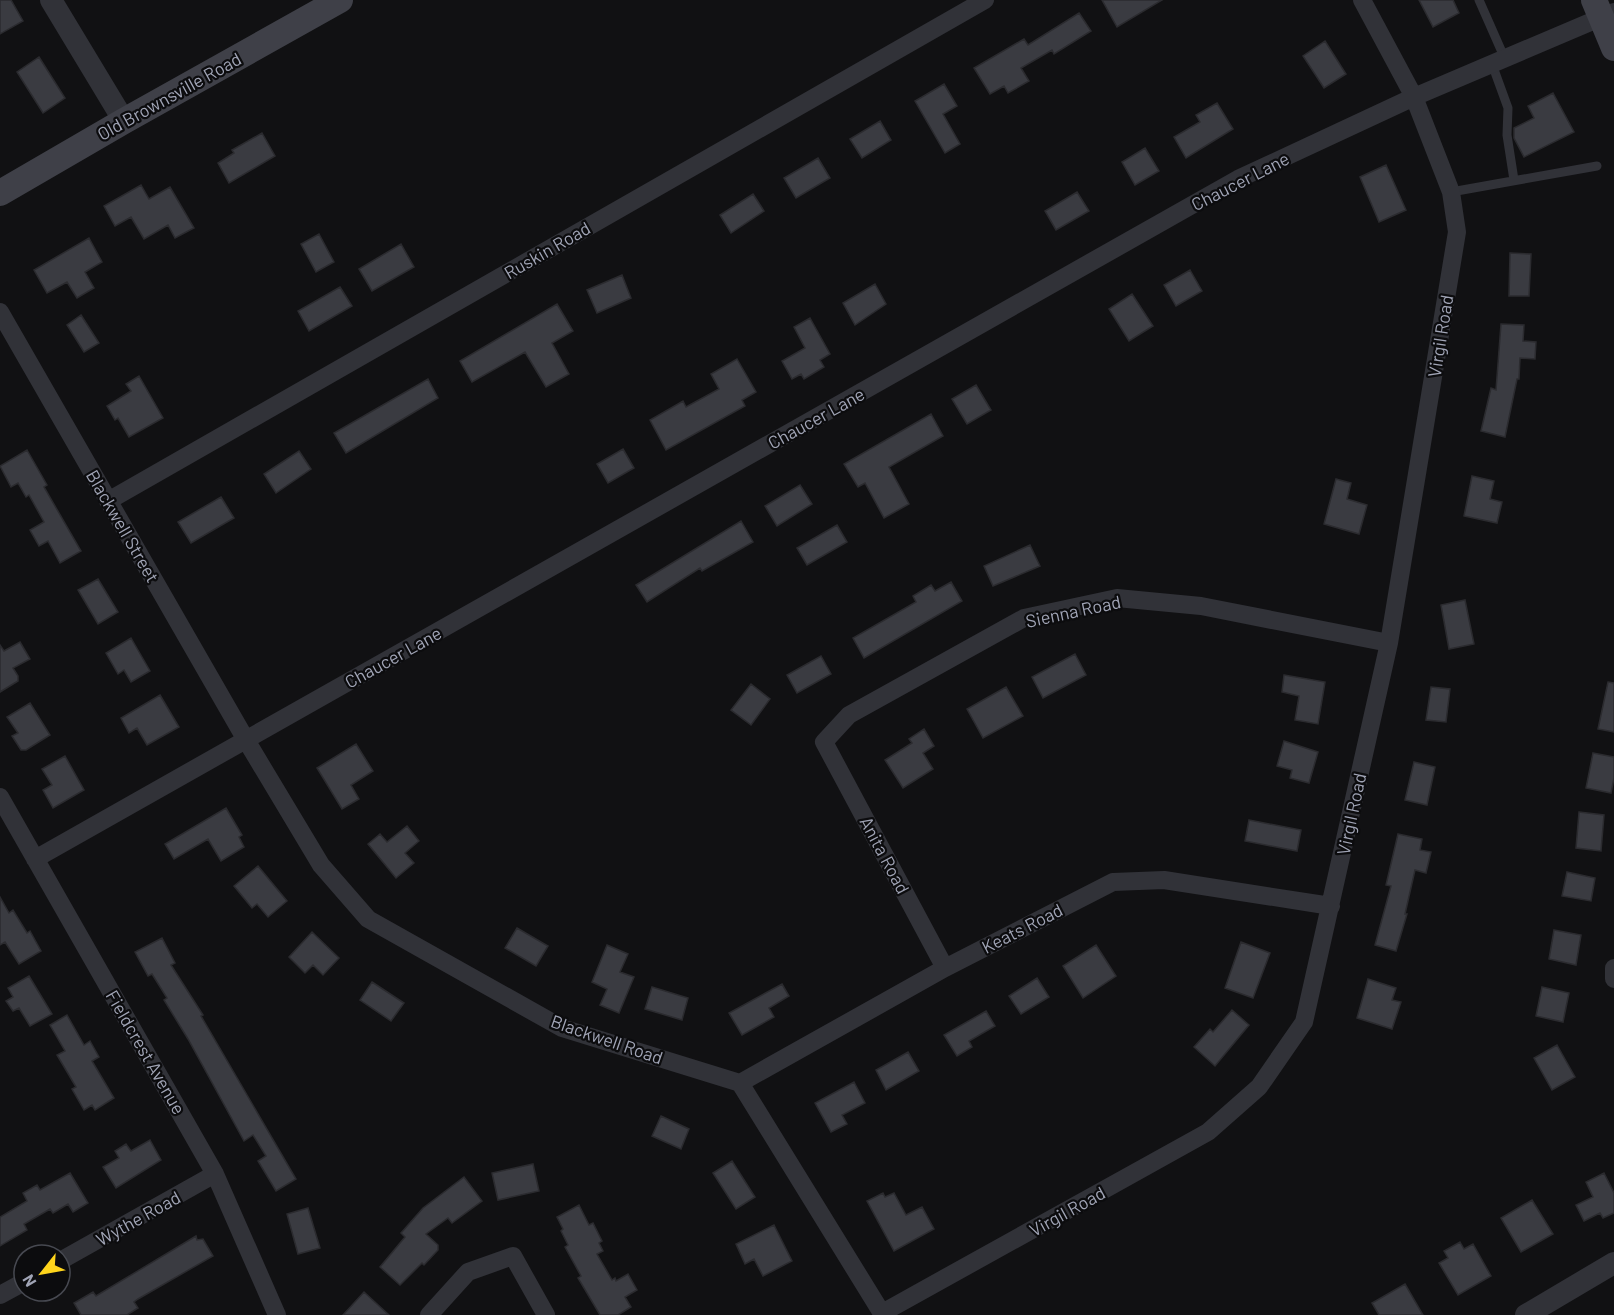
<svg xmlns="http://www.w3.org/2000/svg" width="1614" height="1315" font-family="Barlow,sans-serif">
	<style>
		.building { fill: #3a3b41; stroke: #2b2b2f; stroke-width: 1.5 }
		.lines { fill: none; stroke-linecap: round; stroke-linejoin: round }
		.service { stroke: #313238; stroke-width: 9 }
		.minor { stroke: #313238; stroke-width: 18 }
		.tertiary { stroke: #313238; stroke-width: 22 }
		.secondary { stroke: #3f4048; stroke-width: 26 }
		.labels { text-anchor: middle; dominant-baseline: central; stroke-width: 4.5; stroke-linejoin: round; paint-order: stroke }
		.street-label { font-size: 18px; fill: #a0a4b5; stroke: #0c0c0e }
	</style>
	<rect width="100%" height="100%" fill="#111113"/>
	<!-- building -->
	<path class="building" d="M0 0H11L23 21 0 34Z
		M1102 0H1162L1117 27Z
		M1419 0H1453L1459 13 1433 27Z
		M1079 13 1091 31 1054 54 1052 50 1021 68 1029 81 1008 93 1004 86 990 94 974 68 1024 39 1028 45Z
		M1325 41 1346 74 1324 88 1303 56Z
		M39 57 65 98 43 113 17 72Z
		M944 84 957 106 943 114 960 144 945 153 915 101Z
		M1553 93 1574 132 1524 157 1514 138V128L1534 118 1528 106Z
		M1217 103 1233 129 1186 158 1174 137 1200 122 1196 115Z
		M880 121 891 140 862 158 850 139Z
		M262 133 275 156 229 183 218 163 234 153 232 150Z
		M1145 148 1159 171 1135 185 1122 162Z
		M818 158 830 178 796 198 784 178Z
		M1386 165 1406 210 1379 222 1360 177Z
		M141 185 149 199 170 187 194 228 175 238 168 225 144 239 131 217 115 226 104 206Z
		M1077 192 1089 211 1056 230 1045 211Z
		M753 194 764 211 731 233 720 215Z
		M319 234 334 262 316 272 301 244Z
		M89 238 102 262 85 272 94 288 77 298 67 282 47 293 34 270Z
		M401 244 414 267 372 291 359 269Z
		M1510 253 1531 254 1529 296H1509Z
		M1190 270 1202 291 1176 306 1164 285Z
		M622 275 631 298 597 313 587 290Z
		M875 284 886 304 855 325 843 303Z
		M340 287 352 306 309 331 298 311Z
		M1132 294 1153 326 1129 341 1109 309Z
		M557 304 573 331 552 343 569 374 546 387 525 352 472 382 460 361Z
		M81 315 99 343 84 352 67 325Z
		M810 318 830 354 820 360 824 367 804 379 801 374 792 379 782 361 805 348 794 327Z
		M1501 324 1524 325 1523 341 1536 342 1535 359 1520 358 1519 379H1517L1505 437 1481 431 1491 388 1496 390Z
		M737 359 756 392 742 400 745 406 666 450 650 420 683 401 686 407 719 389 711 374Z
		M139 376 163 418 129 437 118 418 115 420 107 406 131 391 126 384Z
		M428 379 438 398 346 453 334 433Z
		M976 385 991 410 967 424 952 399Z
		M931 414 943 436 889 467 909 504 884 518 865 483 858 487 844 464Z
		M623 449 634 468 608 483 597 464Z
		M27 450 47 485 44 487 81 551 60 563 48 541 39 546 30 530 44 522 29 495 26 497 18 483 11 487 0 466Z
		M299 451 311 469 276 493 264 474Z
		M1472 476 1494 481 1490 499 1502 502 1497 523 1464 516Z
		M1336 479 1351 483 1347 499 1367 505 1359 534 1324 524Z
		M800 485 812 504 777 526 765 506Z
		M221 497 234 518 191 543 178 522Z
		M741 521 753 542 702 571 700 568 647 602 636 585Z
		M837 525 847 542 807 565 797 548Z
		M1030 545 1040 566 993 586 984 566Z
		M98 579 118 612 98 624 78 590Z
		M951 582 962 601 864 658 853 638 916 602 913 596 931 585 935 591Z
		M1465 600 1474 644 1449 649 1441 605Z
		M131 638 150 671 131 682 124 670 118 674 106 653Z
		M20 642 30 659 13 668 18 676V681L0 692V645L4 651Z
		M1075 654 1086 675 1043 698 1032 677Z
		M821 656 831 674 797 693 787 675Z
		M1284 675 1325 682 1318 724 1295 720 1299 696 1282 692Z
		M1608 682 1614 683V732L1598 729Z
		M751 684 770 699 751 725 731 710Z
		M1006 687 1023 716 983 738 967 709Z
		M1431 687 1450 689 1446 722 1426 720Z
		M160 695 179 727 147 745 137 728 129 733 121 718Z
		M30 703 50 735 26 750H21L12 736 18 733 7 717Z
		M924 729 934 746 923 753 933 769 903 788 885 760 912 743 909 739Z
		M1284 741 1318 752 1309 783 1290 778 1292 770 1277 766Z
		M356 744 373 771 351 785 359 799 342 809 317 768Z
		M1593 753 1614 757V778L1611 793 1586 788Z
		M65 756 84 790 53 808 43 790 52 785 42 769Z
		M1414 762 1435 767 1427 805 1405 800Z
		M226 808 242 835 239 837 244 847 221 861 208 839 174 859 165 844Z
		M1579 812 1604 815 1601 851 1576 848Z
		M1249 820 1301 830 1297 851 1245 841Z
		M407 826 419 841 405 853 414 863 396 878 368 844 380 834 387 842Z
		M1398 834 1422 839 1420 850 1431 852 1426 873 1415 870 1405 914H1407L1396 951 1375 945 1391 886 1386 885Z
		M258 866 287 901 268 917 257 904 252 908 234 886Z
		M1567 872 1595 878 1591 901 1562 896Z
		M0 897 9 913 13 910 27 933 30 931 41 951 19 964 5 942 0 945Z
		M517 928 548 946 536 966 505 948Z
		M1554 930 1581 935 1576 965 1549 959Z
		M312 932 339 958 323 975 313 965 305 973 289 957Z
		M162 938 175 963 171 965 203 1015 201 1016 296 1179 276 1191 258 1161 266 1156 253 1135 244 1141 188 1039 164 1000 167 998 152 974 148 976 135 952Z
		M1241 942 1270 953 1253 998 1225 988Z
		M607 945 628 954 620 972 634 977 619 1013 600 1005 607 989 592 982Z
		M1096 945 1116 976 1083 998 1063 966Z
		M29 976 52 1014 30 1026 19 1008 13 1011 6 1001 13 997 8 988Z
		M1037 978 1049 997 1021 1014 1009 996Z
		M1368 979 1396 988 1392 1000 1401 1002 1392 1029 1357 1018Z
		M372 982 404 1003 391 1021 360 1000Z
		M782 984 789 996 769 1008 774 1017 742 1035 729 1013Z
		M652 987 688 998 682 1020 645 1009Z
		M1542 987 1569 993 1563 1022 1536 1016Z
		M1232 1010 1249 1025 1215 1066 1194 1047 1210 1029 1213 1032Z
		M986 1011 995 1026 969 1041 972 1047 957 1056 944 1035Z
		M67 1015 84 1045 90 1041 94 1048 99 1057 92 1061 114 1098 95 1110 92 1105 84 1110 72 1089 76 1087 57 1055 65 1051 50 1025Z
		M1557 1045 1575 1077 1552 1090 1534 1058Z
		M908 1052 919 1071 886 1090 876 1070Z
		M854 1082 865 1103 842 1115 847 1124 831 1132 815 1103Z
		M661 1116 689 1129 681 1149 652 1136Z
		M150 1140 161 1160 116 1188 103 1167 119 1158 115 1151 126 1144 131 1151Z
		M732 1161 755 1197 736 1209 713 1173Z
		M533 1164 539 1191 498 1200 492 1173Z
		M70 1173 88 1203 73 1212 68 1204 53 1213 50 1209 24 1224 27 1230 0 1246V1217L27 1201 23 1193 37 1185 40 1190Z
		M1604 1173 1614 1193V1213L1603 1218 1600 1213 1584 1221 1576 1205 1593 1197 1586 1182Z
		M464 1177 482 1201 452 1223 448 1218 426 1234 438 1245V1250L424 1265 422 1263 400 1285 380 1267 405 1237 401 1233 423 1208Z
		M883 1193 885 1197 894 1193 906 1215 922 1207 934 1229 894 1251 867 1201Z
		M1532 1200 1553 1234 1521 1252 1501 1218Z
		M579 1205 589 1225 593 1223 602 1241 599 1243 603 1251 597 1254 612 1280 615 1278 616 1281 628 1274 637 1290 625 1297 631 1307 618 1315H600L578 1278 581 1276 565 1247 568 1245 561 1231 563 1229 557 1217Z
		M308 1208 320 1248 298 1254 287 1214Z
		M774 1225 792 1261 763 1276 754 1259 745 1264 736 1244Z
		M196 1236 197 1240 203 1239 213 1256 138 1299 134 1302 138 1308 127 1315H81L74 1303 93 1292 96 1296Z
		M1460 1242 1464 1249 1473 1244 1491 1276 1458 1295 1439 1263 1448 1258 1444 1251Z
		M1405 1284 1423 1315H1379L1372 1303Z
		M364 1292 389 1315H343Z"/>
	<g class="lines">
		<!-- service -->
		<path class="service" d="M1479 0 1505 59
			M1492 64 1508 108 1507 135 1514 180
			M1451 192 1597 166"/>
		<!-- minor -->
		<path class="minor" d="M0 312 246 740 321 865 368 919 562 1028 740 1083 883 1315
			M108 501 985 0
			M0 797 215 1174 277 1315
			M35 859 1238 179 1414 97 1614 12
			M945 968 824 742 849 715 1024 618 1117 598 1201 606 1389 643
			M1614 968V979
			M740 1083 945 968 1113 882 1164 880 1331 906
			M60 1261 215 1174
			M0 1295 24 1282
			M882 1313 1208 1132 1259 1087 1304 1022 1389 643 1457 232 1451 192 1414 97 1362 0
			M429 1315 468 1272 513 1256 546 1315"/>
		<!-- tertiary -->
		<path class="tertiary" d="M51 0 124 121
			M1526 1315 1614 1263"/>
		<!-- secondary -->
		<path class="secondary" d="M1594 0 1614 48
			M0 193 124 121 340 0"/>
	</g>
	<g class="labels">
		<!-- street labels -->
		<g class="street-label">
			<text transform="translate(169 96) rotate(-29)">Old Brownsville Road</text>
			<text transform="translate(1240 181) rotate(-27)">Chaucer Lane</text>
			<text transform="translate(547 250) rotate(-30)">Ruskin Road</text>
			<text transform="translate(1440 336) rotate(-81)">Virgil Road</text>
			<text transform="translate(816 418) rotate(-29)">Chaucer Lane</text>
			<text transform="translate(123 526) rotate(60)">Blackwell Street</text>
			<text transform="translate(1073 611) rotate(-12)">Sienna Road</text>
			<text transform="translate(393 657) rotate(-29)">Chaucer Lane</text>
			<text transform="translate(1351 814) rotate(-78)">Virgil Road</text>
			<text transform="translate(885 855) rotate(62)">Anita Road</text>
			<text transform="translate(1022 928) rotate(-27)">Keats Road</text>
			<text transform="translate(607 1039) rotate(19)">Blackwell Road</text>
			<text transform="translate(146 1052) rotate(60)">Fieldcrest Avenue</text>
			<text transform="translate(1067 1211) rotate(-29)">Virgil Road</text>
			<text transform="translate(138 1218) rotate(-29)">Wythe Road</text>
		</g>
	</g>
	<!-- north arrow -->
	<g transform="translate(42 1273) rotate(239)"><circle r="28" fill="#0c0c0e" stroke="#474951" stroke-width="1.5"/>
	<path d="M0-4.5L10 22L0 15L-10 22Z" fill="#ffd51c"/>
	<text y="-9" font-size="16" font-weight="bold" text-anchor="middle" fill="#a0a4b5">N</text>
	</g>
</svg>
